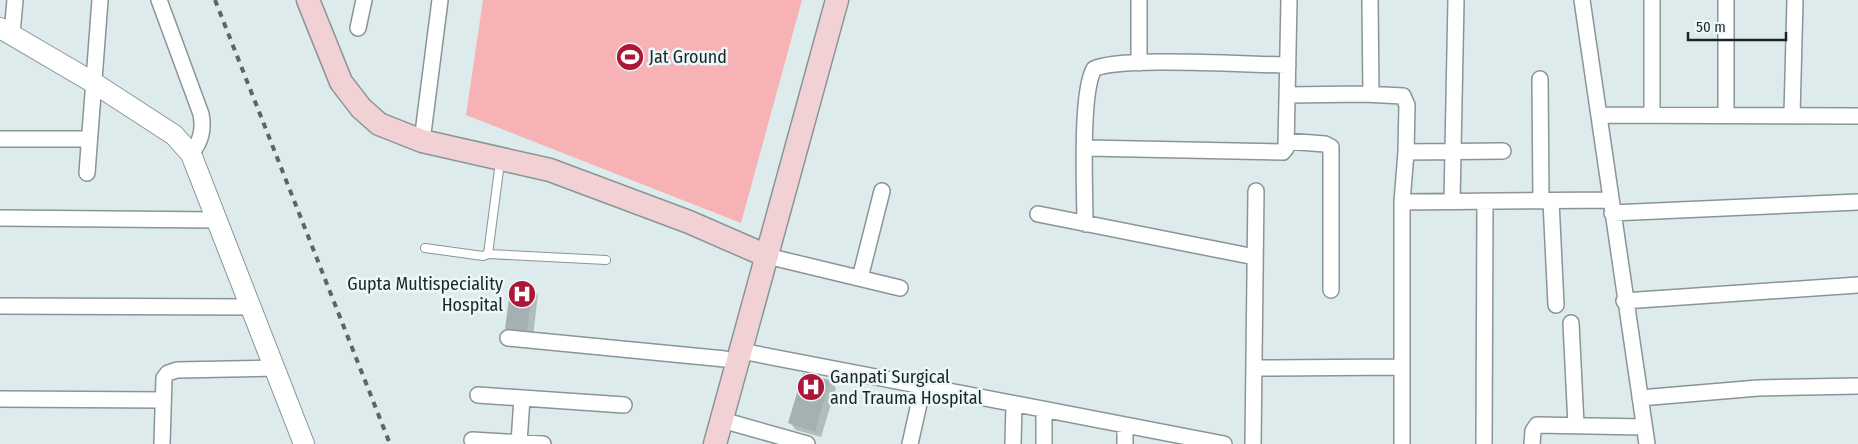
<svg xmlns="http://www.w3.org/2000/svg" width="1858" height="444" font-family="'Fira Sans Condensed',sans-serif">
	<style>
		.green { fill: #f6b2b4 }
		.shadow { fill: #0003 }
		.building { fill: #a4b0b1 }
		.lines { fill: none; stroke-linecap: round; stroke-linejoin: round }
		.service-casing { stroke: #899596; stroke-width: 10 }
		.minor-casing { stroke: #899596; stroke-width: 18 }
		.tertiary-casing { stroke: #899596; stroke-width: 22 }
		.secondary-casing { stroke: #899596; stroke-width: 25 }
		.service { stroke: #fff; stroke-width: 8 }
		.minor { stroke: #fff; stroke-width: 15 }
		.tertiary { stroke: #fff; stroke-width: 20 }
		.secondary { stroke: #f2d1d4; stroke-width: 22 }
		.rail { stroke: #5d6465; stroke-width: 4; stroke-dasharray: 6 6; stroke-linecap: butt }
		.labels { text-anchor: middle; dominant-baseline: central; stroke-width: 5; stroke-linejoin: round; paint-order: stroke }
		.poi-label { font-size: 18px; fill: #1f2324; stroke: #ebf8f9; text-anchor: start }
	</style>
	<rect width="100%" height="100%" fill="#deebec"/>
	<!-- green -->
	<path class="green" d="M483 0H802L741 223 466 115Z"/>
	<!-- shadow -->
	<path class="shadow" d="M532 288 538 295 533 336 513 335 507 329Z
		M804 374 830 381 836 388 821 437 796 430 790 423Z"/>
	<!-- building -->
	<path class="building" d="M511 284 532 287 527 330 505 329Z
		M803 373 830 380 815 432 788 423Z"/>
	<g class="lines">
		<defs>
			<path id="service" d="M425 248 483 256 488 254 500 162
				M488 254 606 260"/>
			<path id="minor" d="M159 0 201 114C204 130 201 141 191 154
				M1370 0 1371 94
				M1582 0 1647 444
				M1652 0V115
				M358 28 364 0
				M12 34 15 0
				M1139 63V0
				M1540 79 1541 201
				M1287 95 1364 94 1403 96 1407 105 1406 152
				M1599 115 1858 116
				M1726 115V0
				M1792 115 1795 0
				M0 139H88
				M422 141 440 0
				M1286 141 1325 144 1331 147V290
				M1086 148 1283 152 1286 148 1289 0
				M87 173 100 0
				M1452 201 1456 0
				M1551 201 1556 305
				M1402 202 1610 200
				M1612 213 1858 202
				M1038 214 1255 257
				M0 218 216 220
				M1085 224C1085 192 1080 93 1094 69 1118 56 1252 65 1288 65
				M767 256 900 288
				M860 278 882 191
				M1624 301 1858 285
				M0 306 250 307
				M1571 323 1576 425
				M508 338 725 359
				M741 351 1224 444
				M1254 368 1402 367
				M478 395 624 405
				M1640 398 1758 388 1858 386
				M0 399 163 400
				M722 420 807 444
				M1125 425V444
				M472 440 543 444
				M519 443 522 398
				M162 444 164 378 168 373 177 370 275 368
				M910 444 923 386
				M1013 444 1014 404
				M1044 444V410
				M1253 444 1256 191
				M1402 444V202L1406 152 1503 151
				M1484 444 1485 201
				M1532 444 1533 431 1537 425 1644 427"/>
			<path id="tertiary" d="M0 28 94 83 174 135 191 154 304 444"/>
			<path id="secondary" d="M308 0 341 82 361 108 379 124 422 141 550 170 689 222 767 256
				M715 444 837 0"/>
		</defs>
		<!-- service casing -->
		<use href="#service" class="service-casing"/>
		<!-- minor casing -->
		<use href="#minor" class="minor-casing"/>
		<!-- tertiary casing -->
		<use href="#tertiary" class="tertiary-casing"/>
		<!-- secondary casing -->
		<use href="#secondary" class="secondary-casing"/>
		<!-- service -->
		<use href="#service" class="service"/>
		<!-- minor -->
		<use href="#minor" class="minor"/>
		<!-- tertiary -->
		<use href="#tertiary" class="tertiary"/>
		<!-- secondary -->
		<use href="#secondary" class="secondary"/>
		<!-- rail -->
		<path class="rail" d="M215 0 390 444"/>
	</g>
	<!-- icons -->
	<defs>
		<symbol id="stadium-disc" viewBox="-11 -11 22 22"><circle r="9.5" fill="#ac1737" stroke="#ebf8f9"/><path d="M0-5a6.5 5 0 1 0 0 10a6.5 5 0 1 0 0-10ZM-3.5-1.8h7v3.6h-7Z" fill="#fff"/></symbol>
		<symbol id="hospital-disc" viewBox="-11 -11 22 22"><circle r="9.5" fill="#ac1737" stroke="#ebf8f9"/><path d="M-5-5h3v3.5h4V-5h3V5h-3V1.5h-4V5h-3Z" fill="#fff"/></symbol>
	</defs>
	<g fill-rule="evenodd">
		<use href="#stadium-disc" x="614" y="41" width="32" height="32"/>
		<use href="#hospital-disc" x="506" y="278" width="32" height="32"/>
		<use href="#hospital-disc" x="795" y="371" width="32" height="32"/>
	</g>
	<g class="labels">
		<!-- poi labels -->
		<g class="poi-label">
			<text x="649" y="57">Jat Ground</text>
			<text x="503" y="284" text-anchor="end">Gupta Multispeciality<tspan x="503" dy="21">Hospital</tspan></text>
			<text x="830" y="377">Ganpati Surgical<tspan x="830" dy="21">and Trauma Hospital</tspan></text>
		</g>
	</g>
	<!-- scale -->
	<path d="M1688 32v8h98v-8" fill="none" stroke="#1f2324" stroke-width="2.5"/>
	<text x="1696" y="32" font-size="15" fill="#1f2324" stroke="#ebf8f9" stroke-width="4" paint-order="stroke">50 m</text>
</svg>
